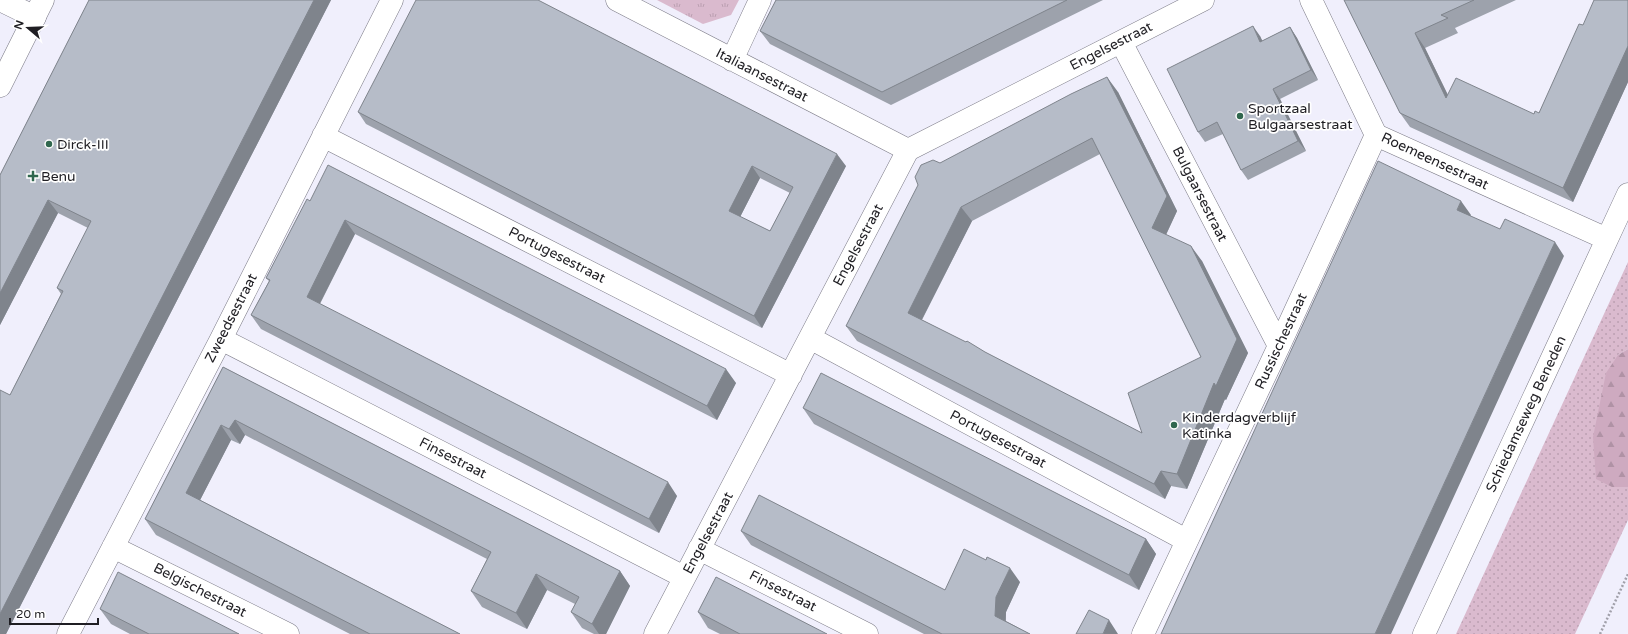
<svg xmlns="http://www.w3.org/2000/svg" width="1628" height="634" font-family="'Varela Round',sans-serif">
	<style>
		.grass { fill: url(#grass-dots) }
		.forest { fill: url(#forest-firs) }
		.park { fill: url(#park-tufts) }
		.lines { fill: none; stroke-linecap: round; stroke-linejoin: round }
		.street-casing { stroke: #7c7b87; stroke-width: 23 }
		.secondary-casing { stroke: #7c7b87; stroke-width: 23 }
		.path { stroke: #a1a0aa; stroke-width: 2.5; stroke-dasharray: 2 2; stroke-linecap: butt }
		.street { stroke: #fff; stroke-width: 22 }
		.secondary { stroke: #fff; stroke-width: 22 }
		.wall { fill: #9da2ac; fill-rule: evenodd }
		.shaded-wall { fill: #7f848c }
		.building { fill: #b6bcc8; stroke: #7f848c; fill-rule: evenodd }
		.poi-dot { fill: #30674e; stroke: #fff; stroke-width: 1.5 }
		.labels { text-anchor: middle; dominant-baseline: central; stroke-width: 3.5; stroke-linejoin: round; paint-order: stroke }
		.street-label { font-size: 14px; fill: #1f1e23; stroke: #fff }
		.poi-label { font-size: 14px; fill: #1f1e23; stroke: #fff; text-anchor: start }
	</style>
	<defs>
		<pattern id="grass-dots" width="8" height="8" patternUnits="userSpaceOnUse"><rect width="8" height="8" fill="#dabace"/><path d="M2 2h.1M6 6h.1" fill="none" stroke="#bb9fb1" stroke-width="1.8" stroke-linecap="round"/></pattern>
		<pattern id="forest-firs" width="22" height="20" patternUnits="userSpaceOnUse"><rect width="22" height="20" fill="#ceaac0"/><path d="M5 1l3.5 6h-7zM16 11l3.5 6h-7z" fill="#b092a5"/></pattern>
		<pattern id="park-tufts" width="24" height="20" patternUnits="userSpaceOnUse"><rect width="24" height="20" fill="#dabace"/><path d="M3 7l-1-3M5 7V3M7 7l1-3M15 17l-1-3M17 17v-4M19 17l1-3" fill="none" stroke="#bb9fb1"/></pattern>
	</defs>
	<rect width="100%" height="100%" fill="#f0effc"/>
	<!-- grass -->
	<path class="grass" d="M1628 262V349L1618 355 1612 487H1628V520L1575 634H1456Z"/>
	<!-- forest -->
	<path class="forest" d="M1628 349V487H1612L1596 479 1593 437 1606 373 1618 355Z"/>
	<!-- park -->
	<path class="park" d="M657 0H739L731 15 703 24Z"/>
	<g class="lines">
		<defs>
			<path id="street" d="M0 0 35 17
				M617 0 908 150
				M1311 0 1376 135 1607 239
				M1121 42 1279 346
				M732 60 760 0
				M323 136 791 375
				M810 338 1186 540
				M221 339 684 577
				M113 547 288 634
				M699 549 867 634
				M68 634 221 339 392 0
				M655 634 908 150 1203 0
				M1143 634 1279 346 1376 135
				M1424 634 1628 194"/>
			<path id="secondary" d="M0 86 43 0"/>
		</defs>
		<!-- street casing -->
		<use href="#street" class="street-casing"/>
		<!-- secondary casing -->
		<use href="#secondary" class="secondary-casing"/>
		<!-- path -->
		<path class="path" d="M1600 634 1628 574"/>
		<!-- street -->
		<use href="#street" class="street"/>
		<!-- secondary -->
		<use href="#secondary" class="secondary"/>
	</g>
	<!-- wall -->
	<path class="wall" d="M89 0H331L6 634H0L10 395 61 294 57 288 88 228 58 213 0 325V175Z
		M776 0H1103L891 105 770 44 760 31Z
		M1344 0H1516L1455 28 1458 33 1425 48 1448 95 1534 114 1539 113 1583 25 1628 0V82L1573 202 1410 127 1400 113Z
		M1290 27 1297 38 1318 80 1280 99 1306 151 1248 180 1241 170 1223 134 1205 142 1198 132 1260 36 1262 41Z
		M1118 92 1177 211 1166 235 1202 261 1248 353 1226 400 1225 399 1187 489 1171 486 1165 499 857 341 846 326 940 163ZM1100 154 1201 357 1142 433 922 320 972 221Z
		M358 112 846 166 762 328 366 124ZM760 178 790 193 770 231 740 217Z
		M310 201 736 383 717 420 355 234 320 304 677 496 659 533 261 329 251 315 269 281 266 278Z
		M223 367 620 571 630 586 606 634H594L582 628 571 612 575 604 547 590 527 629 482 607 471 591 487 559 245 435 240 444 231 440 200 500 460 634H350L156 535 145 519Z
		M803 408 1146 539 1156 554 1139 590 814 424Z
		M741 531 945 590 1020 582 1006 612V621L1030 634H924L751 545Z
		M100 609 239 634H130L111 624Z
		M698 612 827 634H720L708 628Z"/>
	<!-- shaded-wall -->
	<path class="shaded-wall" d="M314 0H331L6 634H0V614Z
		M1253 26 1260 36 1268 52 1260 42Z
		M1290 27 1297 38 1318 80 1311 70Z
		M1415 33 1425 48 1456 112 1446 98Z
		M1628 46V82L1573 202 1563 188Z
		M1107 77 1118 92 1177 211 1162 243 1152 228Z
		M1273 89 1280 99 1306 151 1298 141Z
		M837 154 846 166 762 328 754 316Z
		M752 166 760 178 737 223 729 211Z
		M48 200 58 213 0 325V293Z
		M1461 201 1471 215 1467 223 1457 210Z
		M961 207 972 221 918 327 908 313Z
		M345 220 355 234 316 311 307 297Z
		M1555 242 1564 256 1391 634H1375Z
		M1191 246 1202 261 1248 353 1226 400 1225 399 1187 489 1177 474 1214 383Z
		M726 369 736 383 717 420 707 406Z
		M235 420 245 435 240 444 229 429Z
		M221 425 231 440 196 508 186 493Z
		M1161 471 1171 486 1165 499 1154 484Z
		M668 482 677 496 659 533 649 519Z
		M1146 539 1156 554 1139 590 1129 575Z
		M1010 568 1020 582 1006 612 1005 630 995 616 996 597Z
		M620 571 630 586 606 634H599L592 624Z
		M536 574 547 590 527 629 516 613Z
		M1109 620 1118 634H1103Z"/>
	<!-- building -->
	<path class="building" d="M89 0H314L0 614V390L10 395 63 291 57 288 91 221 48 200 0 293V175Z
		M416 0H538L837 154 754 316 358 112ZM752 166 793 187 770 231 729 211Z
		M776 0H1067L882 92 760 31Z
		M1344 0H1474L1441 15 1448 18 1415 33 1446 98 1456 78 1534 114 1535 111 1539 113 1579 24 1583 25 1594 0H1628V46L1563 188 1400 113Z
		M1253 26 1260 42 1290 27 1311 70 1273 89 1298 141 1241 170 1217 122 1198 132 1167 69Z
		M1107 77 1167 196 1152 228 1191 246 1237 339 1216 386 1214 383 1177 474 1161 471 1154 484 846 326 918 185 915 177 921 165 933 160 940 163 1071 94ZM1092 138 1201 357 1128 393 1142 433 985 352 967 341 966 342 908 313 961 207Z
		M1378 161 1461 201 1457 210 1500 229 1505 219 1555 242 1375 634H1161Z
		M328 165 726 369 707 406 345 220 307 297 668 482 649 519 251 315 270 280 266 278 307 199 310 201Z
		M223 367 620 571 592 624 571 612 579 597 536 574 516 613 471 591 491 552 235 420 229 429 221 425 186 493 460 634H370L145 519Z
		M821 373 1146 539 1129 575 803 408Z
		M759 495 945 590 964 549 986 560 987 557 1010 568 996 597 995 616 1030 634H942L741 531Z
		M118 572 239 634H149L100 609Z
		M716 577 827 634H740L698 612Z
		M1089 610 1109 620 1103 634H1076Z"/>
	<!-- markers -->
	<g class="poi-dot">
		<circle cx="1240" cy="116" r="4"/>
		<circle cx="49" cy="144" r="4"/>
		<path d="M31 170h4v4h4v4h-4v4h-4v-4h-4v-4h4z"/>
		<circle cx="1174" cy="425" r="4"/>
	</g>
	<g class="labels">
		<!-- street labels -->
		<g class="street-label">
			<text transform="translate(1111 46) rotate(-27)">Engelsestraat</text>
			<text transform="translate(762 75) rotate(27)">Italiaansestraat</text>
			<text transform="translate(1435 161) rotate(25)">Roemeensestraat</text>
			<text transform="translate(1200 194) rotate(63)">Bulgaarsestraat</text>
			<text transform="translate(858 245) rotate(-62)">Engelsestraat</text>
			<text transform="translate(557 255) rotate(27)">Portugesestraat</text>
			<text transform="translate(231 318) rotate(-63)">Zweedsestraat</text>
			<text transform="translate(1281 341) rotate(-65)">Russischestraat</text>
			<text transform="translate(1526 414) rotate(-65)">Schiedamseweg Beneden</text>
			<text transform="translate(998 439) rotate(28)">Portugesestraat</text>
			<text transform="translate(453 458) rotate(27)">Finsestraat</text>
			<text transform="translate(708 533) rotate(-62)">Engelsestraat</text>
			<text transform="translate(200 590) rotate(27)">Belgischestraat</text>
			<text transform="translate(783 591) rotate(27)">Finsestraat</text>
		</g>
		<!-- poi labels -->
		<g class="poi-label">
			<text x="1248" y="108">Sportzaal<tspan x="1248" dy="16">Bulgaarsestraat</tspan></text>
			<text x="57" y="144">Dirck-III</text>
			<text x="41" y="176">Benu</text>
			<text x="1182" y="417">Kinderdagverblijf<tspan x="1182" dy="16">Katinka</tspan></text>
		</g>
	</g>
	<!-- north arrow -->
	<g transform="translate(28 28) rotate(289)" stroke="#ffffff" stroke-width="3" paint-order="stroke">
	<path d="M0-3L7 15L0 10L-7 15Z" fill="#1f1e23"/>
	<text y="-6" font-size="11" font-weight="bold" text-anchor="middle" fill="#1f1e23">N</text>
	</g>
	<!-- scale -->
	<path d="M10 618v6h88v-6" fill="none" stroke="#1f1e23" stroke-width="2"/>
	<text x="16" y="618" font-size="12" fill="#1f1e23" stroke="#ffffff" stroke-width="3" paint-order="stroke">20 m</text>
</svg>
